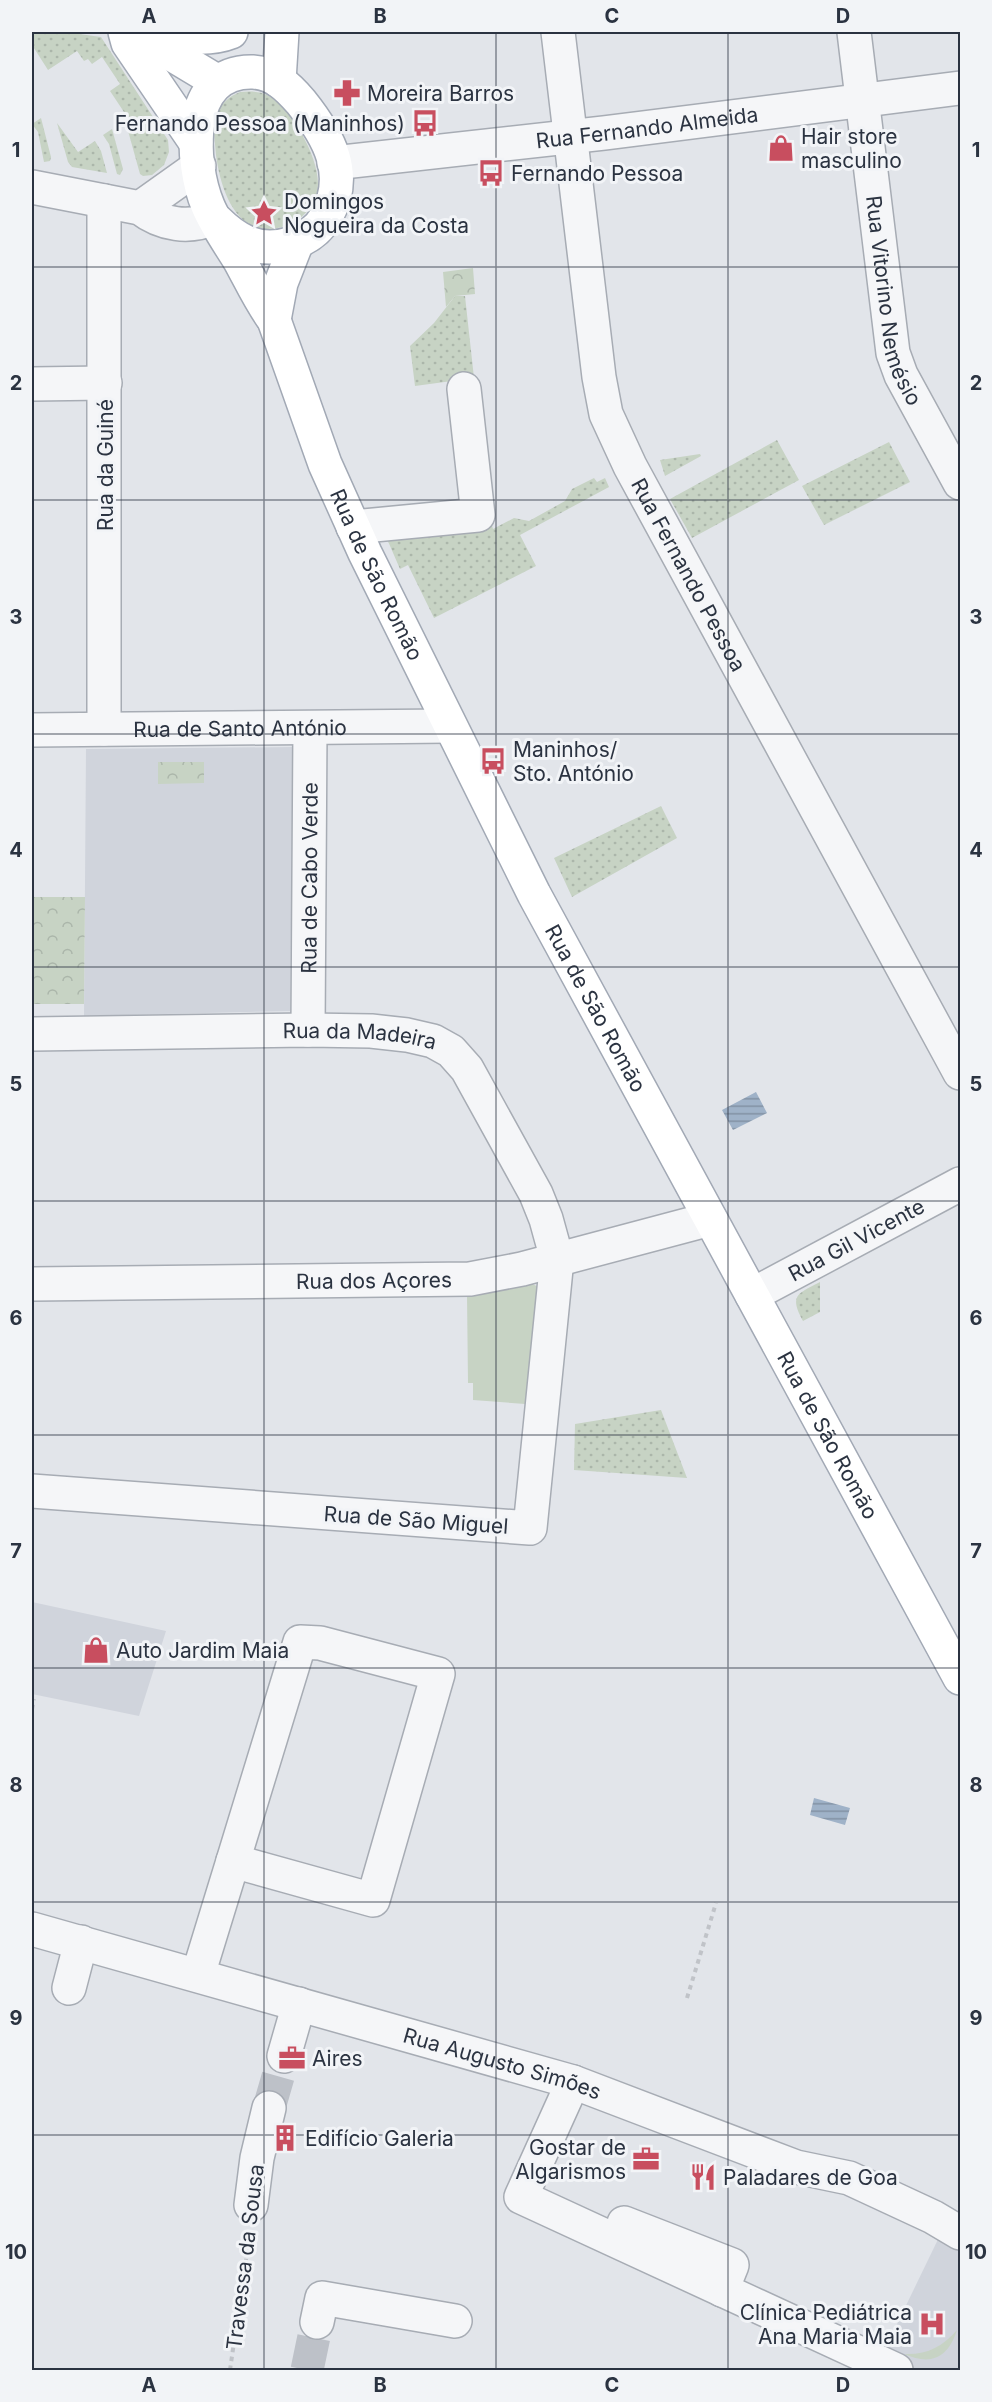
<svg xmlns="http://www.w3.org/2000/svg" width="992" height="2402" font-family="Inter,sans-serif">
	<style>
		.built { fill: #d0d4dc }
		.grass { fill: url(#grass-dots) }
		.park { fill: url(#park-crowns) }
		.garden { fill: #c7d3c4 }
		.water { fill: url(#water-rules) }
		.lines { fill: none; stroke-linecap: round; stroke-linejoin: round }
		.minor-tunnel { stroke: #bdc1c8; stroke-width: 33; stroke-dasharray: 33 16; stroke-linecap: butt }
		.minor-casing { stroke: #a7acb4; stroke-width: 36 }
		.major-casing { stroke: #a2a9b5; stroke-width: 36 }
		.path { stroke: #c0c3c8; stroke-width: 4; stroke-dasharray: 4.5 4.5; stroke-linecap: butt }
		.minor { stroke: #f5f6f8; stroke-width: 33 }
		.major { stroke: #fff; stroke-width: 33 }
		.grid { fill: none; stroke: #2b3341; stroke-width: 1.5; stroke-opacity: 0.55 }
		.labels { text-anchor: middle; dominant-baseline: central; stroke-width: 6; stroke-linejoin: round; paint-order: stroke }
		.poi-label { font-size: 21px; fill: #2b3341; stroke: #f2f4f7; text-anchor: start }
		.street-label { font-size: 21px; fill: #2b3341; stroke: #f2f4f7 }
		.neatline { fill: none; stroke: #2b3341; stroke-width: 2 }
		.grid-label { font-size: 20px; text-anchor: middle; font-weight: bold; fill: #2b3341 }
	</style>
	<defs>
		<pattern id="grass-dots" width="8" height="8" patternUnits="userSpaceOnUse" patternTransform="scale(1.5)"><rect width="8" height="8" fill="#c7d3c4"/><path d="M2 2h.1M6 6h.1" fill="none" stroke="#abb6aa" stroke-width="1.8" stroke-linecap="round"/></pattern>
		<pattern id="park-crowns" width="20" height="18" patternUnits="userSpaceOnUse" patternTransform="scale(1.5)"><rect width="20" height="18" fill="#c7d3c4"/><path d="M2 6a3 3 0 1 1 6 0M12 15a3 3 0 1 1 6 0" fill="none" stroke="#abb6aa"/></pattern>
		<pattern id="water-rules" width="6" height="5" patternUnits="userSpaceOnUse" patternTransform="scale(1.5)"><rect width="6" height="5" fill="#9fb2c8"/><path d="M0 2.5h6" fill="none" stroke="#8291a4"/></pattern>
	</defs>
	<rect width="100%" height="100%" fill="#e2e5ea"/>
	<!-- built -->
	<path class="built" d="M293 747 290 1011 84 1016 86 749Z
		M32 1602 166 1631 139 1716 32 1694Z
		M944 2227 960 2236V2370H892L883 2353Z"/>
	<!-- grass -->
	<path class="grass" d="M32 32H65L101 37 168 140 169 152 164 165 152 175 143 176 140 174 125 120 128 118 110 91 120 84 102 57 92 64 88 59 84 61 77 51 48 70 32 45Z
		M240 92C248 91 259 91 267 95 292 108 324 164 317 192 313 207 302 220 288 225 238 244 221 192 216 155 215 142 212 125 217 114 221 103 230 96 240 92Z
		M41 118 51 157 50 161 44 162 38 132 32 124Z
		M57 123 78 152 95 141 101 151 107 173 72 167 68 162Z
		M112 129 123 169 120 175 117 174 109 144 103 135Z
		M455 296H465L474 378 415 386 410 346 434 323Z
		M777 440 799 480 692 538 670 499Z
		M889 442 910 482 824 525 802 486Z
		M700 454 701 456 665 476 660 460Z
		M594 478 597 482 605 478 609 487 520 535 536 566 434 618 408 565 400 569 384 532 491 522 493 529 514 518 529 521 565 501 572 489Z
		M661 806 677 838 572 897 554 858Z
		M820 1282V1312L803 1321C789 1295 797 1294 820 1282Z
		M661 1410 687 1478 574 1470 575 1424Z"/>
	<!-- park -->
	<path class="park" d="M473 268 475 294 455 296 446 307 443 272Z
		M158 762H204V783L158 784Z
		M32 897H85L84 1004H32Z"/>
	<!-- garden -->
	<path class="garden" d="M532 1284 539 1287 527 1402 525 1404 473 1400V1383H468L467 1295Z
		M957 2330C948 2358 931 2366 904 2354 927 2355 942 2347 957 2330Z"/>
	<!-- water -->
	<path class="water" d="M756 1092 767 1113 733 1130 722 1110Z
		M814 1798 850 1808 845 1825 810 1815Z"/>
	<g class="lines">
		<!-- minor-tunnel -->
		<path class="minor-tunnel" d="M269 2108 284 2056
			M307 2370 317 2322"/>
		<defs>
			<g id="minor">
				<path id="s1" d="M558 32 599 377 606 414 630 466 960 1073"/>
				<path id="s2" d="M854 32 893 353 901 375 960 483"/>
				<path id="s3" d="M334 163 604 133 960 88"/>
				<path d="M32 187 140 208C162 225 189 229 214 218"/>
				<path d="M104 201V729"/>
				<path d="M140 208 199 166"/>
				<path d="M32 384 105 383"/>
				<path d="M353 527 478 515 464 389"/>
				<path id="s4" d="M32 730 450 726"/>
				<path id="s5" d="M308 1030 310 729"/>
				<path id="s6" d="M32 1034 308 1030 371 1031 407 1035 433 1041 451 1051 467 1069 536 1194 546 1219 557 1259 530 1528 32 1491"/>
				<path id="s7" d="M32 1284 470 1279 522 1269 710 1219"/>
				<path id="s8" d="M752 1295 960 1184"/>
				<path d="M300 1642 320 1643 438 1674 373 1900 233 1861Z"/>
				<path id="s9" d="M32 1929 573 2082 796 2167 849 2178 933 2217 960 2233"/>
				<path d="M198 1975 233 1861"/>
				<path d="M69 1988 81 1942"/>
				<path d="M284 2056 299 2004"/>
				<path d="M573 2082 521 2197 896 2370"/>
				<path d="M251 2205 257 2158 269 2108"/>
				<path d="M624 2223 732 2265 722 2290"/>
				<path d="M317 2322 322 2298 455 2321"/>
			</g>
			<g id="major">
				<path d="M125 32 128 43 196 143"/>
				<path d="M145 32 168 52 218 82"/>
				<path d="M153 32C178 35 206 42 231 32"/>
				<path d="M279 81 282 32"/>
				<path id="s10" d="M217 221C226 230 235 237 246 242 273 254 311 243 326 217 350 174 329 137 301 102 288 87 274 73 253 72 184 70 190 163 208 206 216 225 229 243 240 261 251 281 260 301 274 320L325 464 365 553 534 894 960 1678"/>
				<path d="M274 320 281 283 297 242"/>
			</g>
		</defs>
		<!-- minor casing -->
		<use href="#minor" class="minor-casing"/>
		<!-- major casing -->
		<use href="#major" class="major-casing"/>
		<!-- path -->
		<path class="path" d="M32 1709 34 1699
			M687 1998 716 1903
			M230 2370 250 2232"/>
		<!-- minor -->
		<use href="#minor" class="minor"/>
		<!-- major -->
		<use href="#major" class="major"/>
	</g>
	<!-- grid -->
	<path class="grid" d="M264 32V2370M496 32V2370M728 32V2370M32 267H960M32 500H960M32 734H960M32 967H960M32 1201H960M32 1435H960M32 1668H960M32 1902H960M32 2135H960"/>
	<!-- icons -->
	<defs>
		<symbol id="pharmacy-bare" viewBox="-9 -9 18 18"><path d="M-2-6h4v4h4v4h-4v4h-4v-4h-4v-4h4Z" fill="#c84e5f" stroke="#f2f4f7" stroke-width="2.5" paint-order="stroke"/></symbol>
		<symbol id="bus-bare" viewBox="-9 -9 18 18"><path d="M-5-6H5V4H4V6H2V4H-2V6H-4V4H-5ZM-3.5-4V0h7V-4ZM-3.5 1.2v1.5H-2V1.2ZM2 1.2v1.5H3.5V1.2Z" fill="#c84e5f" stroke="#f2f4f7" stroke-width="2.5" paint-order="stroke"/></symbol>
		<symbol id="shop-bare" viewBox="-9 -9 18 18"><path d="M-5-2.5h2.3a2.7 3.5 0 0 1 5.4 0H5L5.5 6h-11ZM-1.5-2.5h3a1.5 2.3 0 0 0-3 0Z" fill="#c84e5f" stroke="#f2f4f7" stroke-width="2.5" paint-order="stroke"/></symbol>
		<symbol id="sight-bare" viewBox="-9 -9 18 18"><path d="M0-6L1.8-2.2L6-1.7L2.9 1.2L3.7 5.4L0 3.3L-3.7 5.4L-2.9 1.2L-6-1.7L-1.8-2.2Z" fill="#c84e5f" stroke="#f2f4f7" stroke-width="2.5" paint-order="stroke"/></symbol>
		<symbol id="office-bare" viewBox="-9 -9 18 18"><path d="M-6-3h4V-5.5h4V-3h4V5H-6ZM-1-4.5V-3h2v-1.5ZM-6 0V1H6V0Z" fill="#c84e5f" stroke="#f2f4f7" stroke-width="2.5" paint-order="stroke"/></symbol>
		<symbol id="building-bare" viewBox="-9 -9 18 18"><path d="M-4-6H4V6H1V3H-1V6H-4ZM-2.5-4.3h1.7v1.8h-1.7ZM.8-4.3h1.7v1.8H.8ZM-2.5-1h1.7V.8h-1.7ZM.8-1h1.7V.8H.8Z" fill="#c84e5f" stroke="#f2f4f7" stroke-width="2.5" paint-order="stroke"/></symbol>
		<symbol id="restaurant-bare" viewBox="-9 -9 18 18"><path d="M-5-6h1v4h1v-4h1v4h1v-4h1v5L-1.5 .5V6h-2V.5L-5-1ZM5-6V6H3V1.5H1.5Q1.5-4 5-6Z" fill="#c84e5f" stroke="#f2f4f7" stroke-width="2.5" paint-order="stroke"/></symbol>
		<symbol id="hospital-bare" viewBox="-9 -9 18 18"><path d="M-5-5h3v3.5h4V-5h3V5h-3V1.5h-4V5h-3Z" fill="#c84e5f" stroke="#f2f4f7" stroke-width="2.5" paint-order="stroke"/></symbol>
	</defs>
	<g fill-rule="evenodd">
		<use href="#pharmacy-bare" x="328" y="74" width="38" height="38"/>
		<use href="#bus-bare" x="406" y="104" width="38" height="38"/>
		<use href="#shop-bare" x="762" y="129" width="38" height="38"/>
		<use href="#bus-bare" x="472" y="154" width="38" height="38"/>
		<use href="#sight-bare" x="245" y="194" width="38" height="38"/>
		<use href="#bus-bare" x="474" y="742" width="38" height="38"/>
		<use href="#shop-bare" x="77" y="1631" width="38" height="38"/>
		<use href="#office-bare" x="273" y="2039" width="38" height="38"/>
		<use href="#building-bare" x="266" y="2119" width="38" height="38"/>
		<use href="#office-bare" x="627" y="2140" width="38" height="38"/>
		<use href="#restaurant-bare" x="684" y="2158" width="38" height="38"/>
		<use href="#hospital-bare" x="913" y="2305" width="38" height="38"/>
	</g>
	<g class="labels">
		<!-- poi labels -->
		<g class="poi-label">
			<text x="367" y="93">Moreira Barros</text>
			<text x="405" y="123" text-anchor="end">Fernando Pessoa (Maninhos)</text>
			<text x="801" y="136">Hair store<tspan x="801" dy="24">masculino</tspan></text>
			<text x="511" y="173">Fernando Pessoa</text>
			<text x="284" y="201">Domingos<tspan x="284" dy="24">Nogueira da Costa</tspan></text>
			<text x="513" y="749">Maninhos/<tspan x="513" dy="24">Sto. António</tspan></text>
			<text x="116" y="1650">Auto Jardim Maia</text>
			<text x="312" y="2058">Aires</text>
			<text x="305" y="2138">Edifício Galeria</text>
			<text x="626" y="2147" text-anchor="end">Gostar de<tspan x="626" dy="24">Algarismos</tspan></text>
			<text x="723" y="2177">Paladares de Goa</text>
			<text x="912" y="2312" text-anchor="end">Clínica Pediátrica<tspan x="912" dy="24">Ana Maria Maia</tspan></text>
		</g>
		<!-- street labels -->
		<g class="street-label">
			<text stroke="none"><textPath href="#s3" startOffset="315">Rua Fernando Almeida</textPath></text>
			<text stroke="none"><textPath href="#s2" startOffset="272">Rua Vitorino Nemésio</textPath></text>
			<text transform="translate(105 465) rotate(-90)">Rua da Guiné</text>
			<text stroke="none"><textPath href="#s10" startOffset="886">Rua de São Romão</textPath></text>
			<text stroke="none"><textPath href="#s1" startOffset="566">Rua Fernando Pessoa</textPath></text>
			<text stroke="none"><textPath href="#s4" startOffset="208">Rua de Santo António</textPath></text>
			<text stroke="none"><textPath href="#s5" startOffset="152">Rua de Cabo Verde</textPath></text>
			<text stroke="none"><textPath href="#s10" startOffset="1372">Rua de São Romão</textPath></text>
			<text stroke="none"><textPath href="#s6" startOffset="328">Rua da Madeira</textPath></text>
			<text stroke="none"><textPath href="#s8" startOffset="118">Rua Gil Vicente</textPath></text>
			<text stroke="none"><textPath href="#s7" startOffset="342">Rua dos Açores</textPath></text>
			<text stroke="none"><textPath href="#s10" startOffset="1858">Rua de São Romão</textPath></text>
			<text transform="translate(416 1520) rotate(4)">Rua de São Miguel</text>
			<text stroke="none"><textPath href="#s9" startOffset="489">Rua Augusto Simões</textPath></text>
			<text transform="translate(245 2257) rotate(-83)">Travessa da Sousa</text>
		</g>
	</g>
	<!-- border -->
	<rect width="992" height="2402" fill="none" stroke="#f2f4f7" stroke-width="66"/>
	<rect x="33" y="33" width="926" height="2336" class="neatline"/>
	<g class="grid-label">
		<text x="149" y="23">A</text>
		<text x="380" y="23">B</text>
		<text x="612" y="23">C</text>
		<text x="843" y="23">D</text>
		<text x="16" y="157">1</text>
		<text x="976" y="157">1</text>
		<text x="16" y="390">2</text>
		<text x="976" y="390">2</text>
		<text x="16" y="624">3</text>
		<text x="976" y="624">3</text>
		<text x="16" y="857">4</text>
		<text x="976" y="857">4</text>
		<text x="16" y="1091">5</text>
		<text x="976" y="1091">5</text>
		<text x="16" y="1325">6</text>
		<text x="976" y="1325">6</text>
		<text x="16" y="1558">7</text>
		<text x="976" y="1558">7</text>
		<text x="16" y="1792">8</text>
		<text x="976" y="1792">8</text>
		<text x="16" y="2025">9</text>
		<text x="976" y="2025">9</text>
		<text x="16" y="2259">10</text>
		<text x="976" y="2259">10</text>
		<text x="149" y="2392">A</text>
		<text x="380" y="2392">B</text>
		<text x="612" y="2392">C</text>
		<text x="843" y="2392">D</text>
	</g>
</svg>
